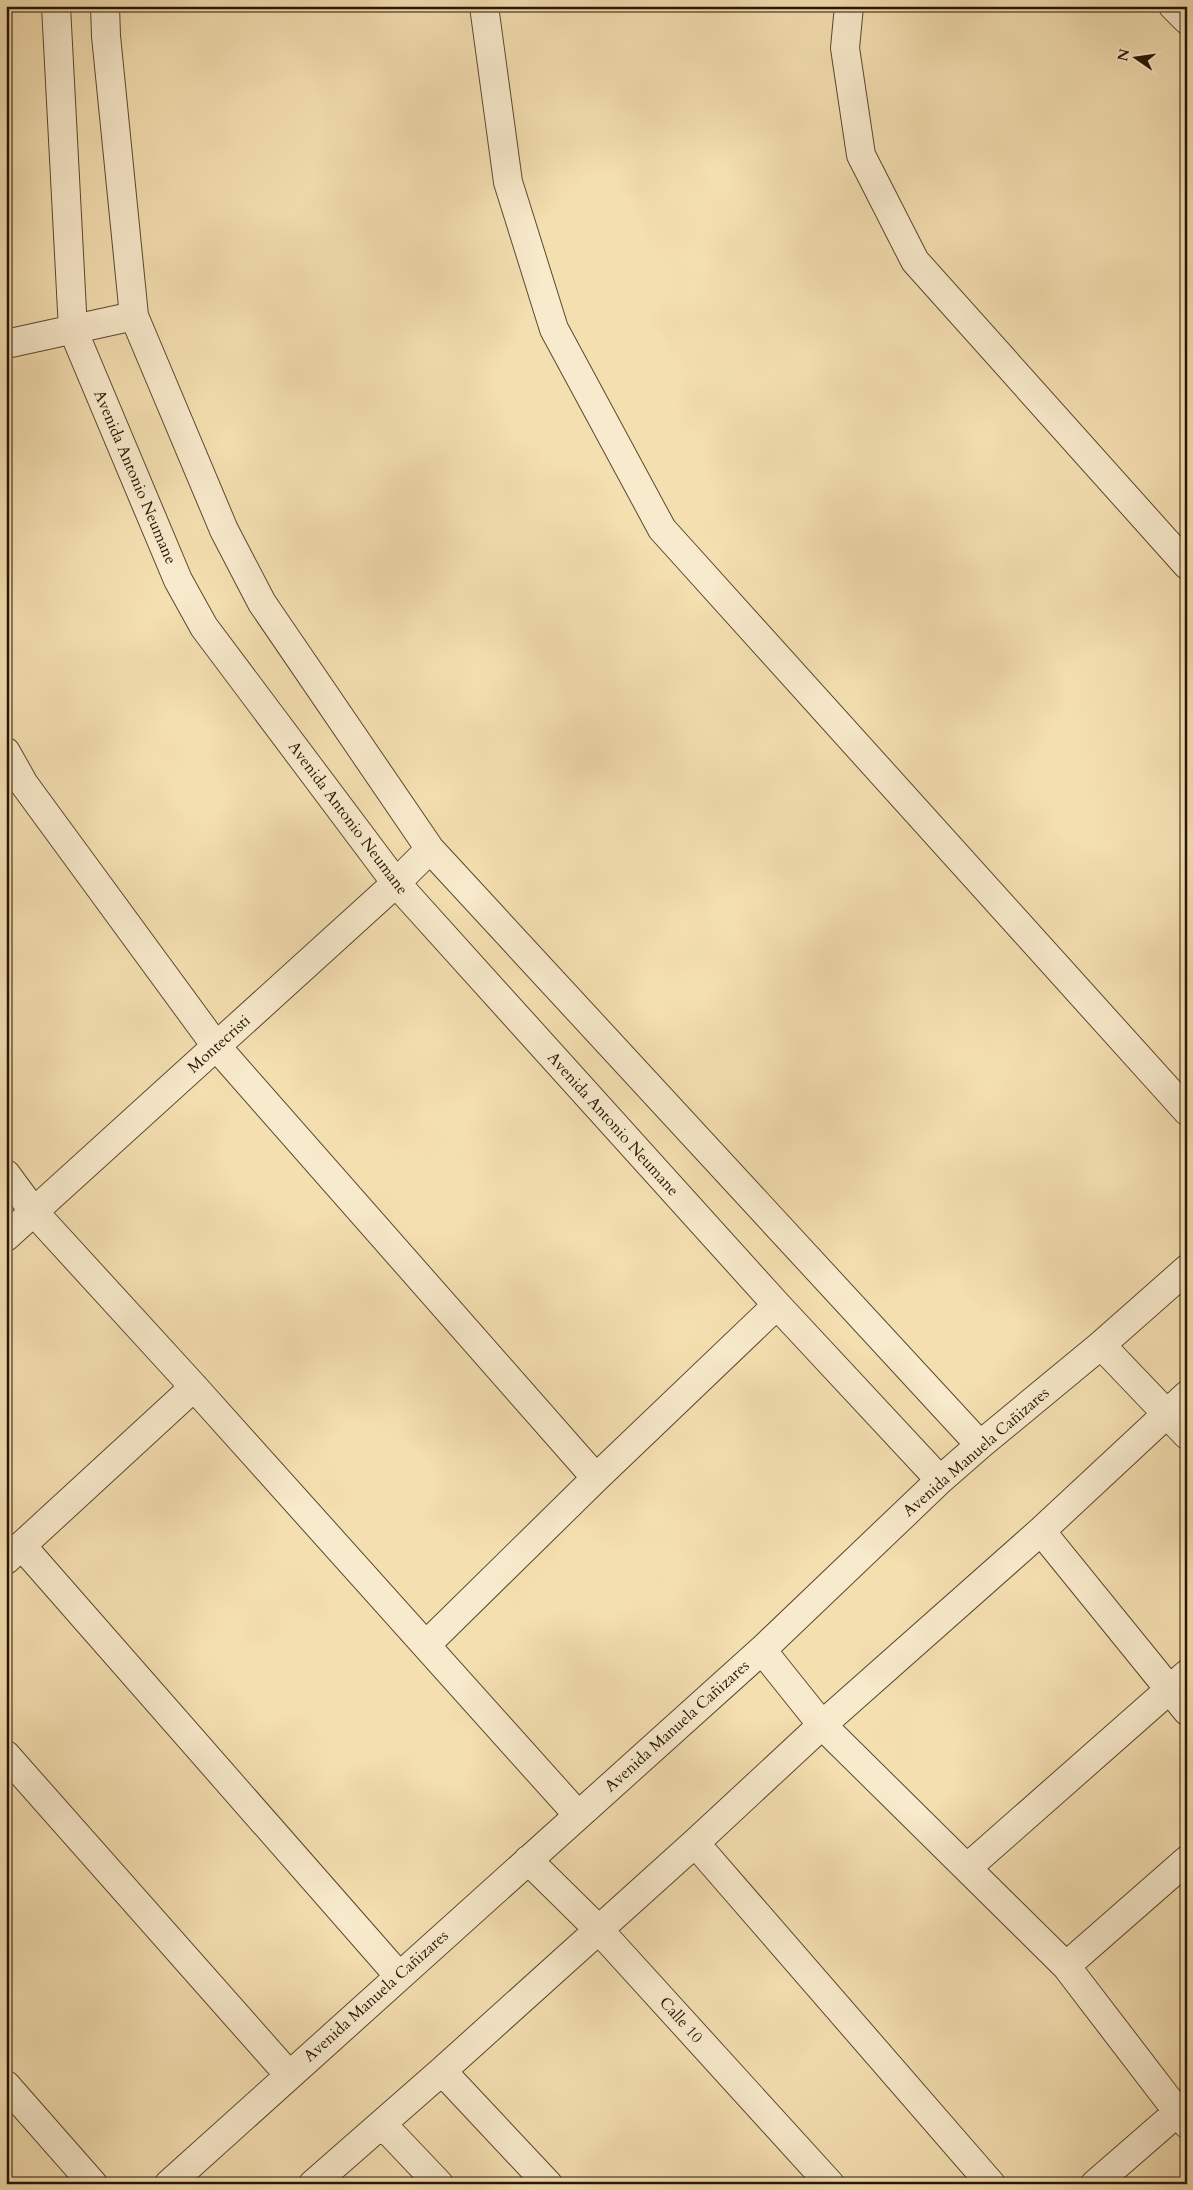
<svg xmlns="http://www.w3.org/2000/svg" width="1193" height="2190" font-family="Cardo,serif">
	<style>
		.lines { fill: none; stroke-linecap: round; stroke-linejoin: round }
		.minor-casing { stroke: #5b482e; stroke-width: 30 }
		.minor { stroke: #f8eacc; stroke-width: 28 }
		.labels { text-anchor: middle; dominant-baseline: central; stroke-width: 4; stroke-linejoin: round; paint-order: stroke }
		.street-label { font-size: 16px; fill: #281503; stroke: #f8eacc }
	</style>
	<rect width="100%" height="100%" fill="#f4dfb1"/>
	<filter id="stains"><feTurbulence type="fractalNoise" baseFrequency=".004" numOctaves="4"/><feColorMatrix values="0 0 0 0 .2 0 0 0 0 .09 0 0 0 0 .02 0 0 0 .5 -.17"/></filter>
	<radialGradient id="worn" r=".72"><stop offset=".6" stop-color="#630" stop-opacity="0"/><stop offset="1" stop-color="#630" stop-opacity=".3"/></radialGradient>
	<g class="lines">
		<defs>
			<path id="minor" d="M56 6 73 330 178 580 204 627 396 883 777 1305 940 1480
				M105 6 106 36 134 316 224 530 262 603 430 849 980 1445
				M484 6 508 182 554 329 662 529 1187 1111
				M849 6 845 48 861 155 915 261 1187 565
				M1173 6 1187 20
				M6 344 134 316
				M6 752 24 784 216 1046 596 1478
				M6 1174 34 1212 194 1387 578 1815
				M6 1237 396 883 430 849
				M1101 1345 1187 1435
				M1041 1531 1187 1711
				M22 1546 399 1976
				M6 1560 194 1387
				M426 1645 596 1478 777 1305
				M762 1650 822 1725 1066 1966 1187 2124
				M6 1755 289 2075
				M695 1843 991 2184
				M528 1860 599 1930 830 2184
				M967 1868 1187 1674
				M1066 1966 1187 1860
				M442 2071 548 2184
				M6 2085 93 2184
				M382 2124 439 2184
				M169 2184 762 1650 940 1480 980 1445 1101 1345 1187 1269
				M313 2184 442 2071 695 1843 822 1725 1041 1531 1187 1395
				M1095 2184 1187 2104"/>
		</defs>
		<!-- minor casing -->
		<use href="#minor" class="minor-casing"/>
		<!-- minor -->
		<use href="#minor" class="minor"/>
	</g>
	<g class="labels">
		<!-- street labels -->
		<g class="street-label">
			<text transform="translate(135 477) rotate(67)">Avenida Antonio Neumane</text>
			<text transform="translate(348 818) rotate(53)">Avenida Antonio Neumane</text>
			<text transform="translate(219 1044) rotate(-42)">Montecristi</text>
			<text transform="translate(613 1124) rotate(48)">Avenida Antonio Neumane</text>
			<text transform="translate(976 1452) rotate(-41)">Avenida Manuela Cañizares</text>
			<text transform="translate(677 1726) rotate(-42)">Avenida Manuela Cañizares</text>
			<text transform="translate(376 1996) rotate(-42)">Avenida Manuela Cañizares</text>
			<text transform="translate(681 2020) rotate(48)">Calle 10</text>
		</g>
	</g>
	<!-- margin -->
	<rect width="1193" height="2190" fill="none" stroke="#f4dfb1" stroke-width="25"/>
	<rect x="8" y="8" width="1178" height="2175" fill="none" stroke="#281503" stroke-width="2.5"/>
	<rect x="12" y="12" width="1168" height="2165" fill="none" stroke="#281503"/>
	<!-- north arrow -->
	<g transform="translate(1136 58) rotate(283)" stroke="#f8eacc" stroke-width="4" paint-order="stroke">
	<path d="M0-4L9 19L0 12L-9 19Z" fill="#281503"/>
	<text y="-8" font-size="14" font-weight="bold" text-anchor="middle" fill="#281503">N</text>
	</g>
	<rect width="100%" height="100%" filter="url(#stains)"/>
	<rect width="100%" height="100%" fill="url(#worn)"/>
</svg>
